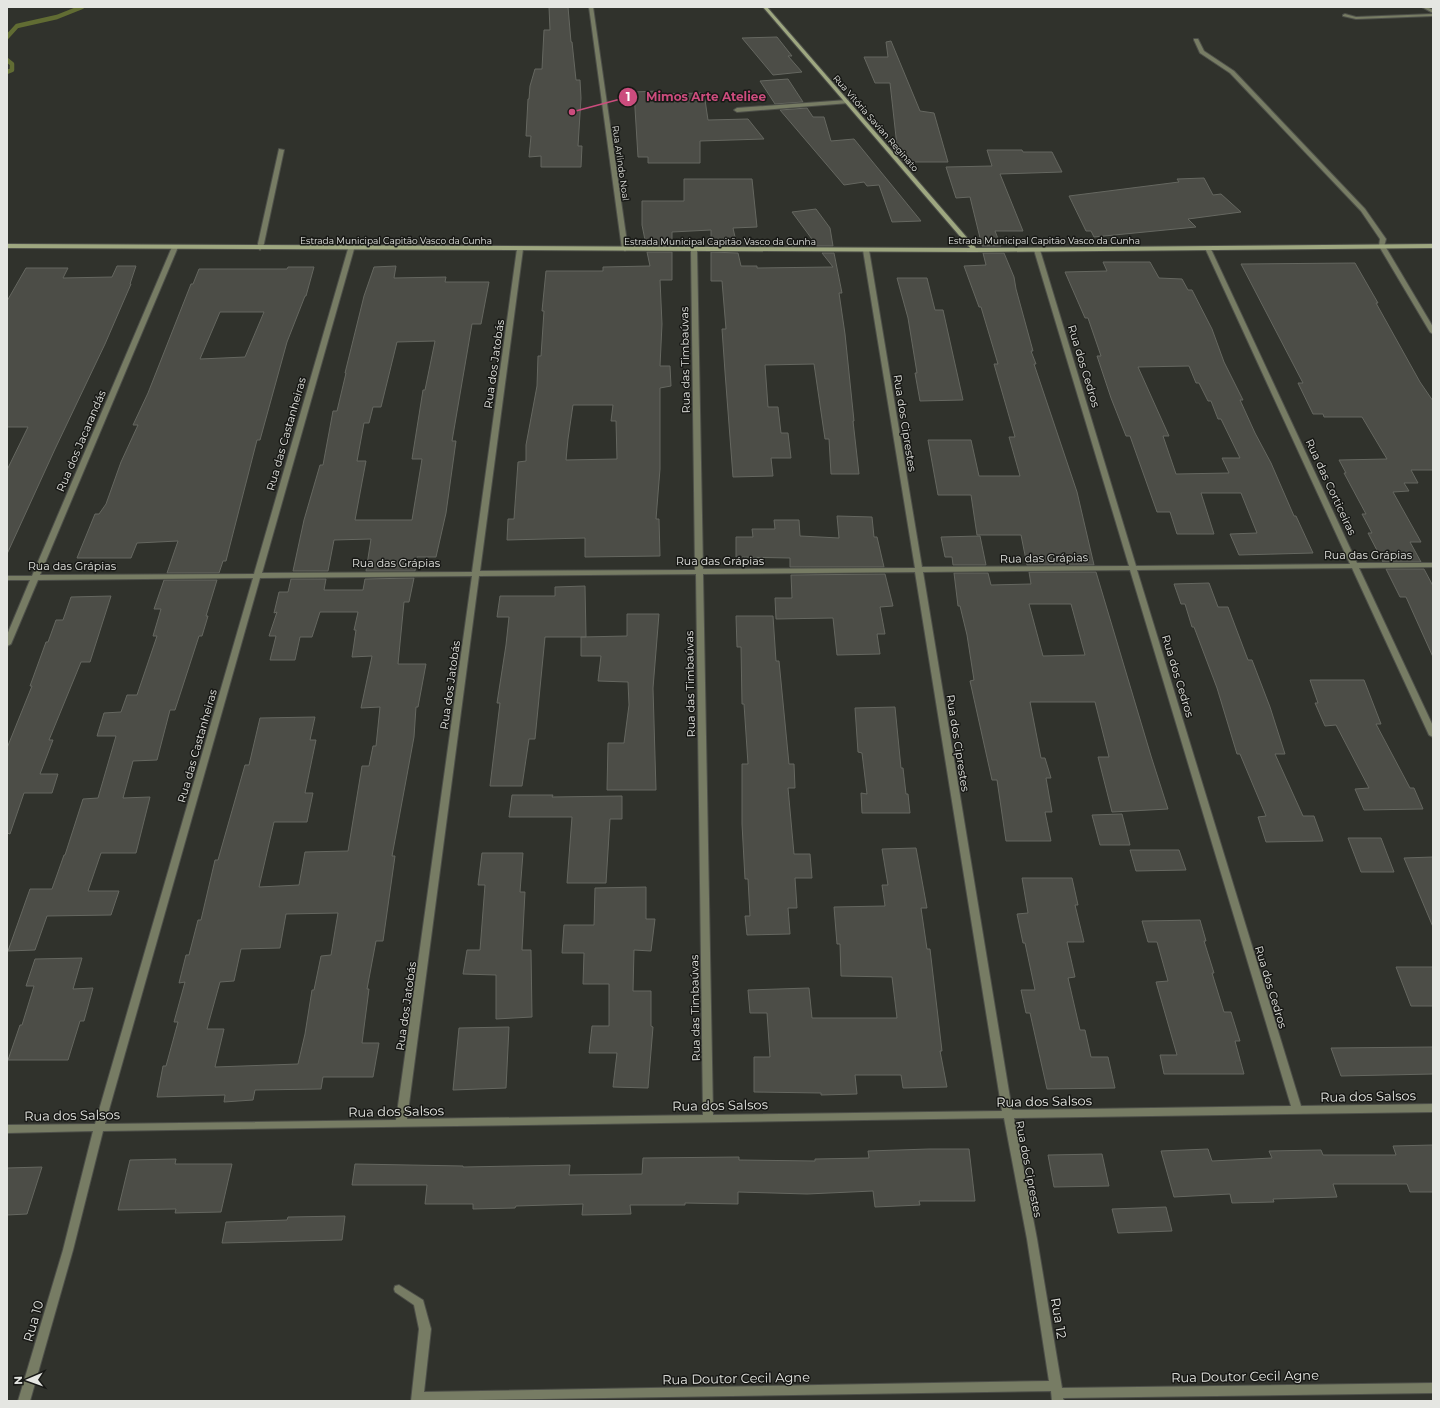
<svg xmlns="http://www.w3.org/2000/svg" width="1440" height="1408" font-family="Montserrat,sans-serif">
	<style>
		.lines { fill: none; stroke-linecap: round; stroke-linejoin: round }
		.stream { stroke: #616c33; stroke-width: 4.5 }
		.building { fill: #4c4d47; stroke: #656760; fill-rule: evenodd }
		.lane-casing { stroke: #4d4f49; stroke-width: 2 }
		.street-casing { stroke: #4d4f49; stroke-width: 2 }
		.secondary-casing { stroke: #4d4f49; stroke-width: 2 }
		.lane { fill: #777c64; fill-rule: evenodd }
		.street { fill: #777c64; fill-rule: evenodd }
		.secondary { fill: #9ea780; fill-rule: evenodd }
		.labels { text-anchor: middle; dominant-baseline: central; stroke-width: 3; stroke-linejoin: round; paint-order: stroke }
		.far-street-label { font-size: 9px; fill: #e5e6e2; stroke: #181916 }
		.street-label { font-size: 11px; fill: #e5e6e2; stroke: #181916 }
		.near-street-label { font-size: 13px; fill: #e5e6e2; stroke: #181916 }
		.leader { fill: none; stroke: #cb4c7d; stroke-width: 1.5 }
		.callout-dot { fill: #cb4c7d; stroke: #181916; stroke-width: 1.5 }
		.mark-label { font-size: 12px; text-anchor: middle; font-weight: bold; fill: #fff }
		.callout-label { font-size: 12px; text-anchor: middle; font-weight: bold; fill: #cb4c7d; stroke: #181916; stroke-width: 3; stroke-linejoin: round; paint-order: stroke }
	</style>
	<rect width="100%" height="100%" fill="#30322c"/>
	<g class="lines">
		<!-- stream -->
		<path class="stream" d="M7 37 17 26 57 17 82 7
			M7 60 12 64V70L7 72"/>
	</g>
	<!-- building -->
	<path class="building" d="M549 7H568L571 42H572L576 80H580L581 98 578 146H582L581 167H541V156L529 157 531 136H526L528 99H529L530 86 535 69H542L544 30H550Z
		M777 37 792 56H788L802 72 773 75 742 38Z
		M891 41 920 111 934 113 948 162H904L898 155 890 83H875L864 57H888L886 42Z
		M788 79 803 102 775 104 760 81Z
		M658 91 659 94 704 93 708 120 748 119 764 139 700 141V163H648V157H638L634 92Z
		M807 108 813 117H824L831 141 854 139 921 221 892 222 879 185 867 186 864 182 844 185 780 110Z
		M987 150H1022L1023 152H1052L1062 172 1000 174 1023 231H995L1001 246H982L970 197 956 198 946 167 992 166Z
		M1204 178 1213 195 1221 194 1241 212 1188 219 1196 227 1094 237 1091 231H1086L1069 196 1179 182 1177 179Z
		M684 179H752L757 227 733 228 737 246 711 245V230L672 232V245H646L642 225V201H684Z
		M816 209 830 228 833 246H817L792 212Z
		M647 252H672V280H660L662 324 660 366H670L671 386 660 388V469L656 519H659L660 556 585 557V538L507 540 508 519H514L518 462 526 461V445L537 386 538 356H541L544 311H542L546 271H603V267L650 266ZM573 405H613L611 421H616L617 459 566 460 568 439Z
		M711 252 738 253 741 266H757V268L833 267 822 253H834L842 293H839L845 334 854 421H853L859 474H831L829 439H825L814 364 765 365 768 407H778L781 433H788L791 458H771L773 476 733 477 725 372 722 329H726L722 281H711Z
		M983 253H1004L1014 277 1016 289 1033 351H1031L1036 364H1034L1077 492 1094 565H1027L1021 535H977L971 495H938L928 440H971L979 476H1020L1009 437H1015L994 364H998L981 307H979L964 266 986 265Z
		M1103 262H1150L1159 278 1182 279 1188 290H1192L1212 329 1224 362 1243 400H1240L1255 433 1271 463 1294 516H1296L1313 553 1239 555 1230 534 1257 533 1241 493H1201L1214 534H1177L1170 512H1157L1130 436H1126L1111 398 1097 356H1101L1088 318H1085L1065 272 1107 271ZM1189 366 1196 383H1199L1208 401H1211L1218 419H1221L1240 458H1222L1229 473 1176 474 1163 436H1169L1138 367Z
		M1355 263 1378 303H1376L1420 382 1433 401V470H1411L1418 483H1404L1409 491 1393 492 1421 542H1410L1421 562H1383L1368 533H1372L1362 514H1366L1344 473H1346L1339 460 1387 459 1362 417H1324L1323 414H1313L1298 383H1303L1241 264Z
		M117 266H136L130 284H131L105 344 55 449 7 554V470L28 427H7V301L26 268H68L63 278 112 277Z
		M396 266 394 278 446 277 445 282H489L481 324H472L452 441H456L446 513 436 557H417L415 571H366L371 539 334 540 328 571H293L304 520 320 465H323L333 411H337L346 373H345L364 296 374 267ZM435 341 425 390H423L412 459H422L412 520H355L366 461H357L364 423H369L373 407H381L397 342Z
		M288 267H314L306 296H305L287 342 260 440H257L228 553 226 561H223L219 573H167L178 541 137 543 131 558H77L95 514H99L106 504 121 462 138 425H133L148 393 191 284H193L199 269H287ZM220 312H264L245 357 200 359Z
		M897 278H927L935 310H943L963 400 920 401 915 373H917L908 318Z
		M837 516 872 517 874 537H877L884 567H790V558L736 557V537H753L752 529H775L774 520H799L800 536 839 538Z
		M980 536 986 565H953L952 557H945L941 537Z
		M1386 569H1424L1433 586V657L1406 597H1400Z
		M1029 572H1096L1151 756 1168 809 1112 812 1098 757H1109L1095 702H1030L1041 758H1045L1051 778H1046L1052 812H1045L1051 841H1006L997 780H992L970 681 974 680 967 635 960 606H958L954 573H988L991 585 1031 584ZM1029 604H1071L1085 655 1043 656Z
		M885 574 893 606 880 607 885 634H877L880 654 837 655 833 618 776 619 775 598H792L791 575Z
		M414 578 409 602H404L398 664H426L418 707H416L414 737 392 856H395L383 941H376L367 989H369L362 1043H379L373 1077H323L321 1089 255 1090 253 1100 224 1102 225 1095 157 1097 163 1066H166L178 1022H174L185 982 179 983 186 955H189L198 920H201L215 860H218L245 765H249L260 718 315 717 310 740H316L305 793H313L307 822H274L259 887 299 885 305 852 348 851 362 766H369L373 746H376L380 707 361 708 372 656 352 657 356 630H354L358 612H320L312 637H300L295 660H270L276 636H269L277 612 274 613 279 592H288L291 579H326L324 590H363L365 579ZM338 913 331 955 321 956 314 990H312L305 1034 298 1064 215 1067 224 1029H207L220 982 234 981 241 949 280 948 286 914Z
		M164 580H217L206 616H208L202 636H199L175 710H170L157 760 133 761 123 798 150 797 136 853H101L88 891H119L111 915 47 916 35 950 8 951 30 889H52L64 855H65L83 799 98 798 116 736H97L104 713 121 712 127 695H137L157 636H153L161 609H154Z
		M1209 583 1218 607H1228L1248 660H1252L1270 707 1285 754H1275L1303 816H1314L1323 841 1266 842 1258 817 1266 816 1240 754H1237L1217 688 1194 627H1192L1185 604H1181L1174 584Z
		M585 586 586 637H545L535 739H529L522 786H490L500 703H497L506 645 509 617H497L500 596H555V587Z
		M111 596 90 662H81L49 740H53L40 774H58L52 793H24L10 834 7 833V748L32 686H30L46 642H48L56 620H63L71 597Z
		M627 614H659L653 688 656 790H607L608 743H624L629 705 628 682 598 681 601 656H581V637L627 636Z
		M736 616H773L776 661H779L789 764H794L795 788H788L794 854H810L812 878H795L797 908H788L790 934 747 935 745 916H750L748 879H745L742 824V764H748L744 704H742L741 647H737Z
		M1310 680H1364L1381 724H1376L1410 788H1414L1423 809 1364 810 1355 789 1369 788 1336 725 1325 726 1315 703H1318Z
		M895 707 901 768H903L906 794H908L910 813H862L861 793 867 794 862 753 858 752 855 708Z
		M512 795H553L552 797 622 796V819H610L606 883H567L572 817H509Z
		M1122 814 1130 845H1100L1092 815Z
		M1348 838H1381L1394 872H1361Z
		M916 848 927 908H921L927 949H930L942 1051H940L947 1087 903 1088 901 1075H855L857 1094 821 1095V1093L754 1092V1057H770L767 1013H750L748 990 809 988 812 1018H897L892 977 841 976 840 944H837L834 907 885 906 882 885H888L882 849Z
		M1130 850H1179L1186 870 1136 871Z
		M482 853H523L520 892H525L522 950H531L532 1017 496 1019V975L463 974 467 950H480L485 885H478Z
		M1433 857V927L1404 858Z
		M1022 878H1072L1078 905H1075L1084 942H1067L1075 977 1068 978 1080 1030H1085L1091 1057H1108L1115 1088 1047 1089 1030 1013H1026L1021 990H1035L1025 943H1023L1017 914 1028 913Z
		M646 887V919H655L651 951 634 950 633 991H651V1026L653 1027 648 1088 613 1087 617 1053H589L592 1026H609V984H583L584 953H562L564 925H594L595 888Z
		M1200 920 1206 941H1204L1214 973H1212L1224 1012H1231L1240 1041H1235L1244 1074H1164L1160 1055H1177L1156 982 1168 981 1157 942H1148L1142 921Z
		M82 958 73 989 93 988 84 1021H80L68 1060H8L20 1025H22L34 986H26L35 959Z
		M1396 967H1433V1006H1411Z
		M509 1027 506 1088 453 1090 459 1028Z
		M1433 1047V1074L1341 1076 1331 1048Z
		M1433 1145V1192H1410L1407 1184H1333L1337 1197 1273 1199 1274 1202 1232 1203 1230 1194 1174 1197 1161 1151 1208 1149 1212 1161 1272 1158 1269 1151 1321 1150 1323 1155H1396L1393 1146Z
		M929 1149H969L975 1201H919L920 1205 875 1207 873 1191 807 1194 738 1192V1204L685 1203V1205H630L631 1214 582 1215 583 1204 516 1206 515 1208 473 1209V1204H425L427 1185H352L355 1164 463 1166V1167L570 1165 569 1175 642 1174 643 1158 739 1157V1160L815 1161V1159L869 1158 868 1151Z
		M1102 1154 1109 1186 1054 1187 1048 1155Z
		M176 1159 175 1164H232L221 1212 175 1213 176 1209 118 1210 130 1160Z
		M42 1167 27 1214 7 1215V1168Z
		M1166 1207 1172 1231 1118 1233 1112 1209Z
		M345 1216 342 1240 222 1243 226 1222 287 1220 288 1217Z"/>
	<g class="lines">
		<defs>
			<path id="lane" d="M1345 14 1356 17 1433 14V16L1356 19 1343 16V15Z
				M1194 39H1198L1204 51 1234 71 1365 209 1386 239 1384 247 1379 246 1380 239 1361 211 1230 73 1200 53 1194 40Z
				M847 100 849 101V103L737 112 734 110 737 108Z
				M279 149 284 150 263 248 260 250 257 248Z"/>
			<path id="street" d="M589 7H593L628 249 625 251 622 249Z
				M1422 7H1427L1433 10V13Z
				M1382 244 1385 246 1433 327V334L1430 332 1379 246Z
				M175 245 178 247 40 575 254 574 348 249 351 247 354 249 262 573 472 572 517 249 520 247 523 249 480 571 695 570 691 250 694 248 697 250 703 569 915 568 863 250 866 248 869 250 922 567 1129 566 1034 250 1037 248 1040 250 1136 566 1350 564 1205 248 1210 247 1357 563H1433V567L1359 568 1433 726V737L1429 735 1352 568 1137 570 1301 1106 1433 1104V1112L1014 1118 1037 1239 1062 1388 1433 1383V1393L1063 1398 1064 1401H1052L1051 1391 411 1401 419 1329 414 1305 395 1292 394 1289 395 1286 399 1285 423 1300 431 1329 424 1392 1049 1381 1027 1239 1004 1118 103 1131 73 1250 30 1401H18L63 1250 93 1131 7 1133V1125L95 1124 253 578 38 580 11 644 7 646V635L30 580H7V576H32L172 247ZM1130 570 1291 1106 1012 1110 923 572ZM915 572 1002 1111 713 1115 703 574ZM696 574 703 1115 407 1119 479 576ZM472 576 396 1120 105 1124 260 578Z"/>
			<path id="secondary" d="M763 7H767L976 248 1433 244V248L975 252 7 248V244L970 248Z"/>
		</defs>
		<!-- lane casing -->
		<use href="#lane" class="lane-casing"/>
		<!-- street casing -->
		<use href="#street" class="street-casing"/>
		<!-- secondary casing -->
		<use href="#secondary" class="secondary-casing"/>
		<!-- lane -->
		<use href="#lane" class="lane"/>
		<!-- street -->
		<use href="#street" class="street"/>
		<!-- secondary -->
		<use href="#secondary" class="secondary"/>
	</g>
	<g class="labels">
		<!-- far-street labels -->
		<g class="far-street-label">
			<text transform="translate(876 123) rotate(49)">Rua Vitória Savian Reginato</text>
			<text transform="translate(621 163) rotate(82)">Rua Arlindo Noal</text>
			<text x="396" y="240">Estrada Municipal Capitão Vasco da Cunha</text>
			<text x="1044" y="240">Estrada Municipal Capitão Vasco da Cunha</text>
			<text x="720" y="241">Estrada Municipal Capitão Vasco da Cunha</text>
		</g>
		<!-- street labels -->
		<g class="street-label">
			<text transform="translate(685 360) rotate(-91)">Rua das Timbaúvas</text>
			<text transform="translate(494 364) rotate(-82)">Rua dos Jatobás</text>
			<text transform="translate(1084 366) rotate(73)">Rua dos Cedros</text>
			<text transform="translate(905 423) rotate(81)">Rua dos Ciprestes</text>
			<text transform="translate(286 434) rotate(-74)">Rua das Castanheiras</text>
			<text transform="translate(81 441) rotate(-67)">Rua dos Jacarandás</text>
			<text transform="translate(1331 487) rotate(65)">Rua das Corticeiras</text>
			<text x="1368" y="555">Rua das Grápias</text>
			<text transform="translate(1044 558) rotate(-1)">Rua das Grápias</text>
			<text x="720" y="561">Rua das Grápias</text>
			<text x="396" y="563">Rua das Grápias</text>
			<text x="72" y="566">Rua das Grápias</text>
			<text transform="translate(1178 676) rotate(73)">Rua dos Cedros</text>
			<text transform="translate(690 684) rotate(-91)">Rua das Timbaúvas</text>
			<text transform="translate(450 685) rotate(-82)">Rua dos Jatobás</text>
			<text transform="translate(958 743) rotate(81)">Rua dos Ciprestes</text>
			<text transform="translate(197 746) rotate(-74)">Rua das Castanheiras</text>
			<text transform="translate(1271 987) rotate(73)">Rua dos Cedros</text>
			<text transform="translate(406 1006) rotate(-82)">Rua dos Jatobás</text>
			<text transform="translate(695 1008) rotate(-91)">Rua das Timbaúvas</text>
			<text transform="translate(1029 1169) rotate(79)">Rua dos Ciprestes</text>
		</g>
		<!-- near-street labels -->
		<g class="near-street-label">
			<text transform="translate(1368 1096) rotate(-1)">Rua dos Salsos</text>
			<text transform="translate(1044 1101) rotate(-1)">Rua dos Salsos</text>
			<text transform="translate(720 1105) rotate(-1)">Rua dos Salsos</text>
			<text transform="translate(396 1111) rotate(-1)">Rua dos Salsos</text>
			<text transform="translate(72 1115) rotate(-1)">Rua dos Salsos</text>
			<text transform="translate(1059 1318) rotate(81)">Rua 12</text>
			<text transform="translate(33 1321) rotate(-74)">Rua 10</text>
			<text transform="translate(1245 1376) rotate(-1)">Rua Doutor Cecil Agne</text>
			<text transform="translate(736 1378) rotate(-1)">Rua Doutor Cecil Agne</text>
		</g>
	</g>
	<!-- callouts -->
	<path class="leader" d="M572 112L628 97"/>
	<g class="callout-dot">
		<circle cx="572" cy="112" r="4"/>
		<circle cx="628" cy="97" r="10"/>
	</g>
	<g class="mark-label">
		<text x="628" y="101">1</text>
	</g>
	<g class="callout-label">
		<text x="706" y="101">Mimos Arte Ateliee</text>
	</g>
	<!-- border -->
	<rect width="1440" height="1408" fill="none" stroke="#e5e6e2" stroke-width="16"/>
	<!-- north arrow -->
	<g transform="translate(28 1380) rotate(268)" stroke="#181916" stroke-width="3" paint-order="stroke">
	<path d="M0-3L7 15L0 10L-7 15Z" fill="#e5e6e2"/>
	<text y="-6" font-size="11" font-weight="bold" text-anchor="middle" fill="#e5e6e2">N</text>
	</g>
</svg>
